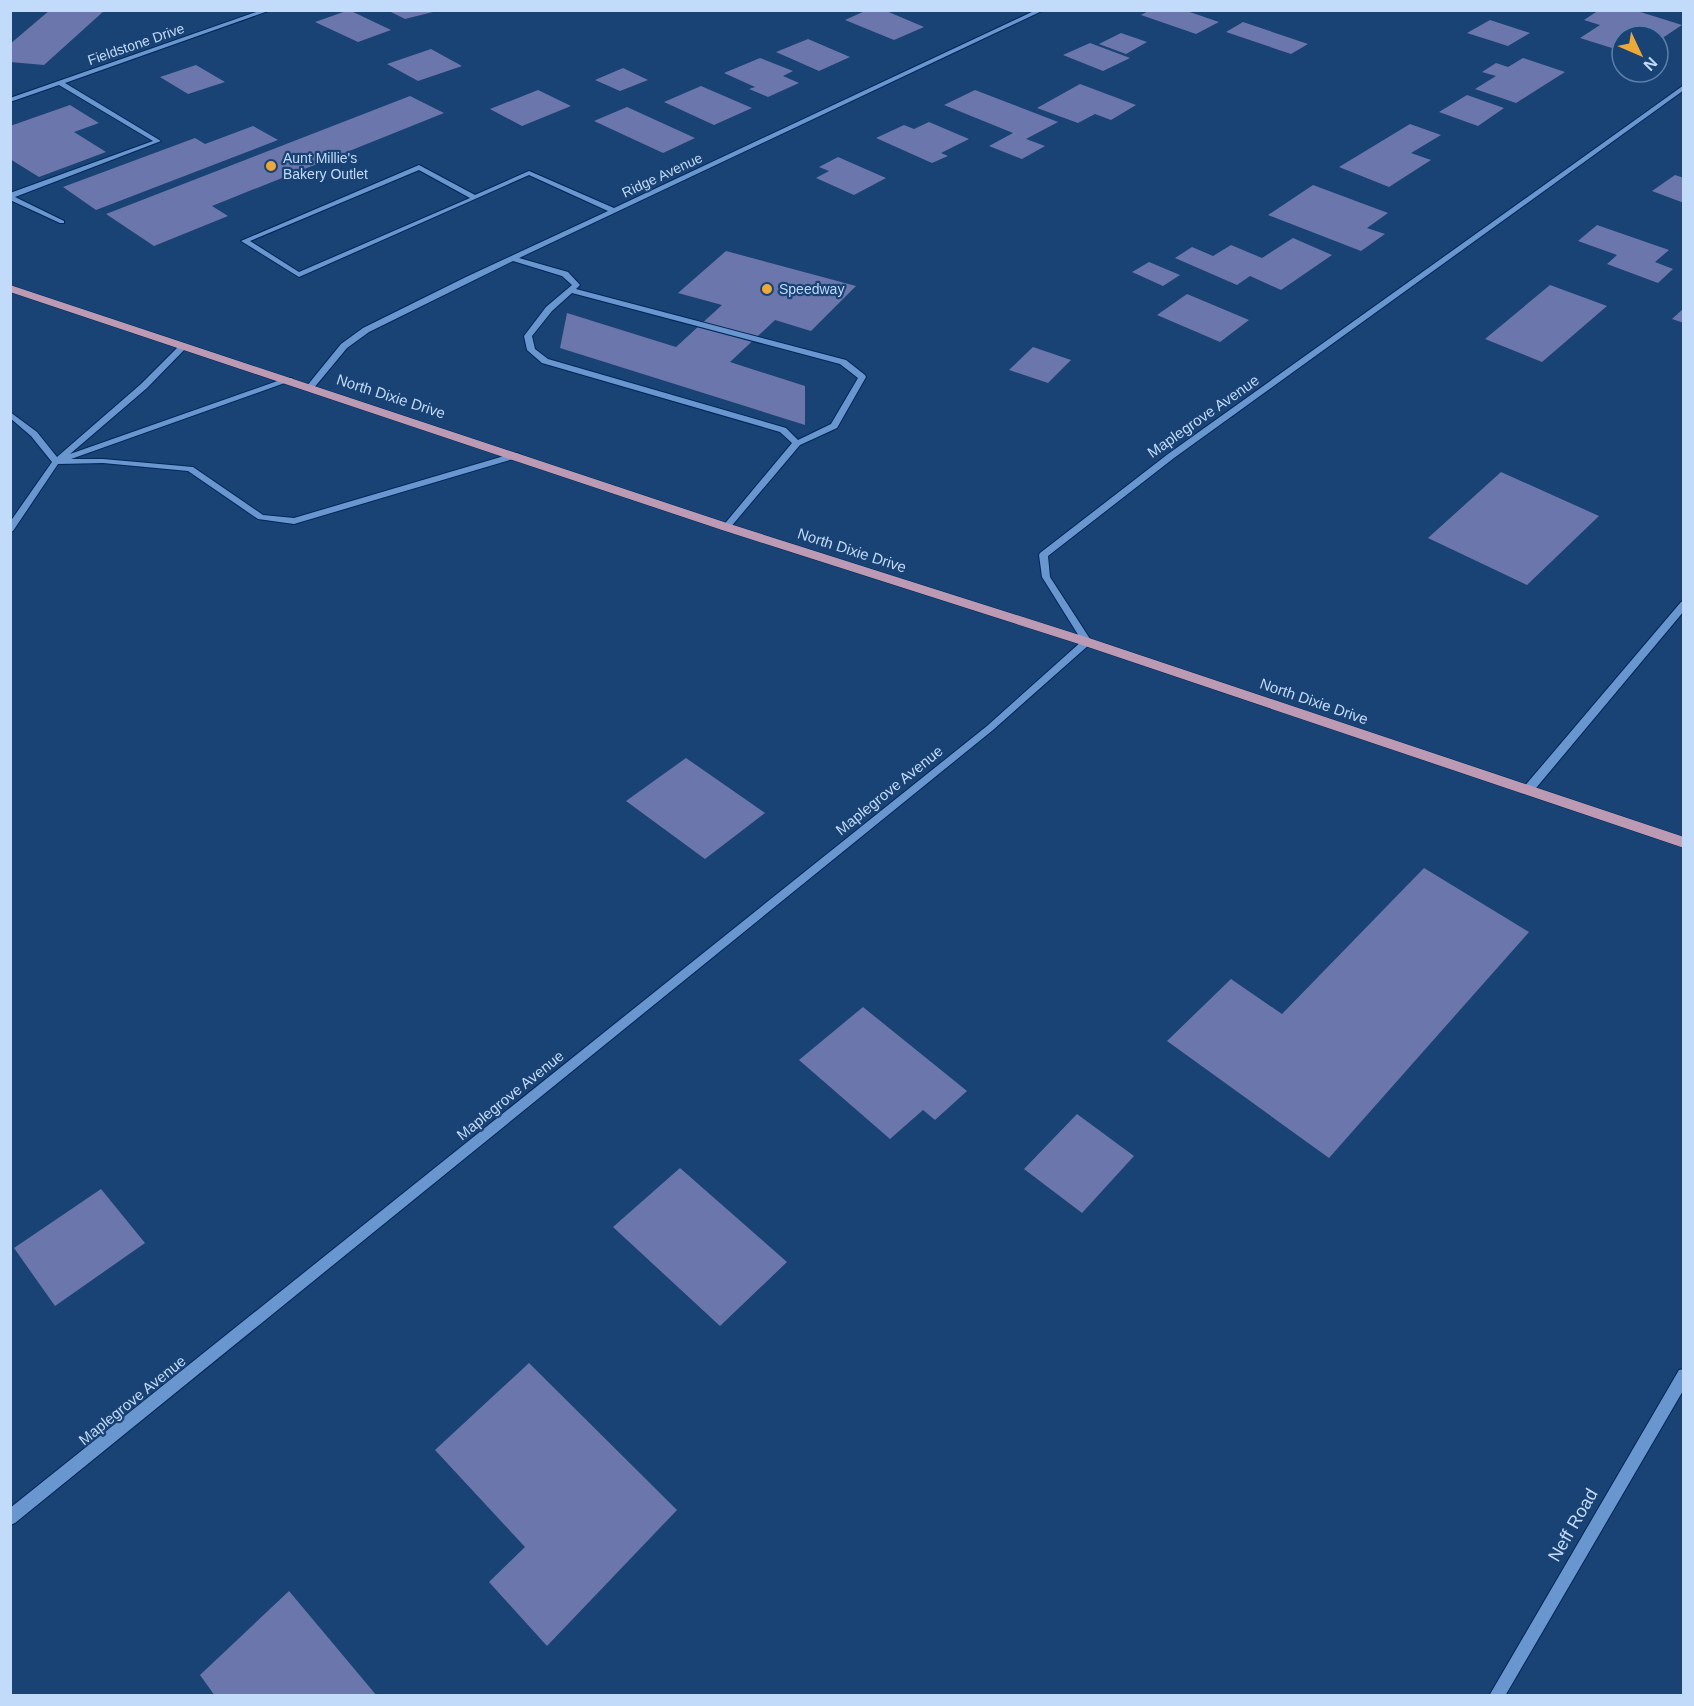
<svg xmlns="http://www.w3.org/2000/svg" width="1694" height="1706" font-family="Arial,sans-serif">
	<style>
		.building { fill: #6b76ac }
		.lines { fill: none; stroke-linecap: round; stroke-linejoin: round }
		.minor-casing { stroke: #002758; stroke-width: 2 }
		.major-casing { stroke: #002758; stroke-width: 1 }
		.minor { fill: #6a96d0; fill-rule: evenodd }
		.major { fill: #bc9ab4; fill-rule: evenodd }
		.poi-dot { fill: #eca93a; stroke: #194275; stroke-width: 2 }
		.labels { text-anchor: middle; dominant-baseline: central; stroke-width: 4.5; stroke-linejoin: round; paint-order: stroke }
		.far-street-label { font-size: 14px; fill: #c3dbfa; stroke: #194275 }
		.far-poi-label { font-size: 14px; fill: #c3dbfa; stroke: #194275; text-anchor: start }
		.street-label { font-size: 15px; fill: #c3dbfa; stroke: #194275 }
		.near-street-label { font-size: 18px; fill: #c3dbfa; stroke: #194275 }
	</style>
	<rect width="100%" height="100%" fill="#194275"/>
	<!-- building -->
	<path class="building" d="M50 10H105L44 65 10 62V44Z
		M349 10 391 30 358 42 315 22Z
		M387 10H437V11L405 19Z
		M867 10H884L924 27 894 40 845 20Z
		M1150 10H1184L1219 22 1196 34 1141 15Z
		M1599 10H1634L1682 25 1658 41V36H1622V44L1615 49 1580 38 1600 25 1584 20Z
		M1490 20 1530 33 1508 46 1467 33Z
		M1243 22 1308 44 1291 54 1226 32Z
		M1121 33 1147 42 1126 54 1099 44Z
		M808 39 850 57 819 71 776 52Z
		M1090 43 1130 58 1103 71 1063 55Z
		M431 49 462 66 418 81 387 64Z
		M760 58 793 71 783 76 799 83 768 97 749 89 755 87 724 73Z
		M1523 58 1565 72 1516 103 1475 89 1496 76 1482 72 1496 63 1508 67Z
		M196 65 225 82 188 94 160 77Z
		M623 68 648 80 620 91 595 80Z
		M1080 84 1136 105 1111 120 1095 114 1078 123 1037 108Z
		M701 86 752 108 714 125 664 102Z
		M538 90 571 106 522 126 490 109Z
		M975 90 1058 122 1026 139 1045 146 1022 159 989 146 1013 133 944 105Z
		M1467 95 1504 108 1478 126 1439 112Z
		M410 96 444 113 212 206 228 216 154 246 106 214Z
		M70 105 99 123 74 132 106 152 39 177 10 159V126Z
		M627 107 695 138 663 153 594 121Z
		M929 122 969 139 941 153 948 156 932 163 876 138 904 125 914 129Z
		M1410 124 1441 135 1411 153 1431 160 1389 187 1339 167Z
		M253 126 278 140 96 210 63 187 195 138 205 144Z
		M838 157 886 178 854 195 816 178 829 171 819 167Z
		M1675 175 1684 178V203L1652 191Z
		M1313 185 1388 213 1367 228 1385 234 1361 251 1268 215Z
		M1597 225 1669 250 1655 262 1673 269 1658 283 1607 264 1617 255 1578 241Z
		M1293 238 1332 255 1281 290 1250 276 1237 285 1175 258 1192 247 1213 256 1231 245 1262 258Z
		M726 251 856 286 811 331 775 320 730 362 805 386V425L560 348 567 313 676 347 722 305 678 293Z
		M1149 262 1180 275 1163 286 1132 272Z
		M1550 285 1607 306 1542 362 1485 339Z
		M1187 294 1249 320 1220 342 1157 315Z
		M1684 308V323L1672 319Z
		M1033 347 1071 360 1048 383 1009 370Z
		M1501 472 1599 516 1527 585 1428 538Z
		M686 758 765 813 705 859 626 801Z
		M1424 868 1529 932 1329 1158 1167 1041 1231 979 1282 1014Z
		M863 1007 967 1091 935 1120 923 1110 890 1139 799 1060Z
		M1077 1114 1134 1156 1082 1213 1024 1169Z
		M680 1168 787 1262 720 1326 613 1227Z
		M101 1189 145 1243 55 1306 14 1248Z
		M529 1363 677 1510 547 1646 489 1582 525 1547 435 1450Z
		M289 1591 377 1696H215L200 1675Z"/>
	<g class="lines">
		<defs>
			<path id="minor" d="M262 10H271L65 83 161 141 15 197 64 221V223H60L10 200V193L153 141 59 85 10 102V98Z
				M1036 10H1044L519 258 568 272 580 285 576 289 846 360 865 375 866 377 837 428 800 445 729 529H723L722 527 792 443 780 432 542 363 527 350 524 336 546 307 572 285 562 276 513 261 369 332 347 348 313 389H310L306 387 341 344 363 328 466 277 608 211 529 175 299 277 241 241 419 165 475 195 529 171 614 208ZM419 170 470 198 299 272 250 241ZM572 293 840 364 858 378 831 424 798 440 786 428 548 359 535 349 532 336 552 311Z
				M1684 85V90L1174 458 1048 556 1050 577 1092 642 1090 644 993 730 15 1523 10 1525V1508L987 726 1082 641 1042 577 1039 555 1040 553 1168 454Z
				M180 345 187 347 147 388 70 454 286 378H292L293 380 71 459H103L193 467 263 515 294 518 514 453H517L521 455 520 457 294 524 258 519 188 471 103 463 58 464 13 531 10 532V522L52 462 31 436 10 418V412L37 432 57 457 141 384Z
				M1684 601V611L1531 794H1523L1522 791 1523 788 1681 602Z
				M1684 1369V1389L1505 1696H1489L1679 1370Z"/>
			<path id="major" d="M10 285 730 524 1092 639 1684 837V848L1082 645 722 530 10 292Z"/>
		</defs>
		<!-- minor casing -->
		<use href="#minor" class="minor-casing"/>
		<!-- major casing -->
		<use href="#major" class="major-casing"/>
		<!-- minor -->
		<use href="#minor" class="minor"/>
		<!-- major -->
		<use href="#major" class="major"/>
	</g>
	<!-- markers -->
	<g class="poi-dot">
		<circle cx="271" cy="166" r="6"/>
		<circle cx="767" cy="289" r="6"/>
	</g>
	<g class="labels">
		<!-- far-street labels -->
		<g class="far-street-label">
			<text transform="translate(136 44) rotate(-19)">Fieldstone Drive</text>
			<text transform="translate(662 175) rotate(-25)">Ridge Avenue</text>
		</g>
		<!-- far-poi labels -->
		<g class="far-poi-label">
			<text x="283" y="158">Aunt Millie's<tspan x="283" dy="16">Bakery Outlet</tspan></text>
			<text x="779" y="289">Speedway</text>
		</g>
		<!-- street labels -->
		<g class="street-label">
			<text transform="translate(391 396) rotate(18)">North Dixie Drive</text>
			<text transform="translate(1203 416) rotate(-35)">Maplegrove Avenue</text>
			<text transform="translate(852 550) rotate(18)">North Dixie Drive</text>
			<text transform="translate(1314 701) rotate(19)">North Dixie Drive</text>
			<text transform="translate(889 790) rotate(-39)">Maplegrove Avenue</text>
			<text transform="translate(510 1095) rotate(-39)">Maplegrove Avenue</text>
			<text transform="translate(132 1400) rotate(-39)">Maplegrove Avenue</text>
		</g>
		<!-- near-street labels -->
		<g class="near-street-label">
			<text transform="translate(1573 1525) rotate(-60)">Neff Road</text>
		</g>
	</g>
	<!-- border -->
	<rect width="1694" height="1706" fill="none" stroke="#c3dbfa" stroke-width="24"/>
	<!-- north arrow -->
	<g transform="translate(1640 54) rotate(134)"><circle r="28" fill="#194275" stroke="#5d7faa" stroke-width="1.5"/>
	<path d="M0-4.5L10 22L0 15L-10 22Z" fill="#eca93a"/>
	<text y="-9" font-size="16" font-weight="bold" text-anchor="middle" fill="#c3dbfa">N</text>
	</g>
</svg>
